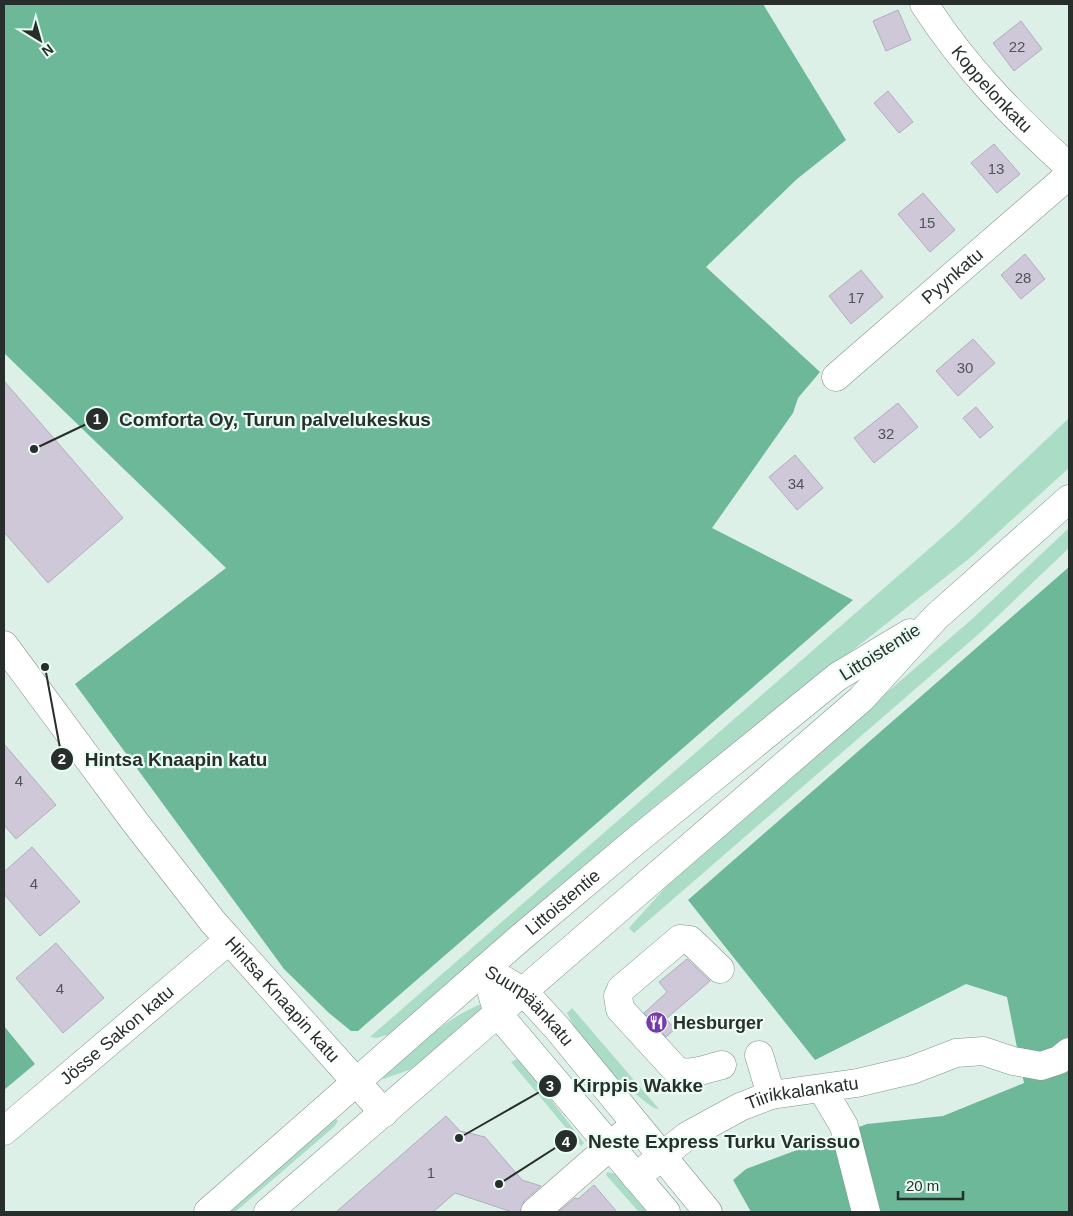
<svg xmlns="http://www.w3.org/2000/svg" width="1073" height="1216" font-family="Arial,sans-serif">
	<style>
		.green { fill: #abdcc6 }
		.forest { fill: #6cb899 }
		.building { fill: #cfc8d8; stroke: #b3acbc }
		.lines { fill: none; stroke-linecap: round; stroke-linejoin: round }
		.minor-casing { stroke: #82938b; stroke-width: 29 }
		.major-casing { stroke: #82938b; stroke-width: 29 }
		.minor { stroke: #fff; stroke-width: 28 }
		.major { stroke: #fff; stroke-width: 28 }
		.labels { text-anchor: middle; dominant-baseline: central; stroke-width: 4.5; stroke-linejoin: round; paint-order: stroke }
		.number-label { font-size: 15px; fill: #515456 }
		.street-label { font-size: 18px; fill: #272e2b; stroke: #eafdf4 }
		.poi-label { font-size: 18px; font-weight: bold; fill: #272e2b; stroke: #eafdf4; text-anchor: start }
		.leader { fill: none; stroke: #272e2b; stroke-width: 2 }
		.callout-dot { fill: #272e2b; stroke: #eafdf4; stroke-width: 2 }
		.mark-label { font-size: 15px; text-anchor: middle; font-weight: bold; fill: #fff }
		.callout-label { font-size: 19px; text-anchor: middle; font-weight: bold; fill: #272e2b; stroke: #eafdf4; stroke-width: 4.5; stroke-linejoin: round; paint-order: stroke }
	</style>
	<rect width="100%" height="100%" fill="#ddf0e7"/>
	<!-- green -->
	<path class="green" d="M1069 418V468L971 557 659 803 393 1033 377 1038 370 1037 954 527Z
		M1069 528V548L981 632 634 933 629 928 682 869 971 620Z
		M483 1003 486 1006 426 1058 409 1070 383 1079 382 1076C414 1049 444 1019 483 1003Z
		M572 1008 659 1109 654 1108C620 1084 586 1051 567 1013Z
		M519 1058 584 1143 581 1146 511 1062Z
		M335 1118 338 1121 335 1126 235 1212H227Z
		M607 1172 617 1174 657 1212H639L606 1175Z"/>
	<!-- forest -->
	<path class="forest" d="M4 4H763L846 140 797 179 706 267 820 372 798 398 793 413 712 528 853 600 358 1031H351L329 1013 284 969 75 684 226 568 4 353Z
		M1069 567V1212H751L733 1180 746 1169 867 1124 943 1116 1024 1083 1007 997 966 984 815 1060 688 900Z
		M4 1026 35 1064 4 1090Z"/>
	<!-- building -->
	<path class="building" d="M898 10 911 40 886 51 873 21Z
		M1021 21 1042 49 1014 71 993 43Z
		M888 91 913 122 899 133 874 103Z
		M994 144 1020 174 997 193 971 163Z
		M923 193 955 230 930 252 898 214Z
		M1025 254 1045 279 1021 299 1001 275Z
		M861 270 883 297 851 324 829 296Z
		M973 339 995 363 958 396 936 371Z
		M4 381 123 518 48 583 4 532Z
		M898 403 918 427 874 463 854 438Z
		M976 407 993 427 980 438 963 418Z
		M795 455 823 488 797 510 769 477Z
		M4 744 56 805 16 839 4 825Z
		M32 847 80 902 40 936 4 894V872Z
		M56 943 104 998 63 1033 16 978Z
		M687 959 710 981 666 1019 675 1029 666 1037 644 1013 667 992 659 982Z
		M446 1116 460 1131 485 1137 522 1180 541 1186 524 1201 520 1212H512L455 1193 433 1212H336Z
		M594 1185 617 1212H558L575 1198 578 1199Z"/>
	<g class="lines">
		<defs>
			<g id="minor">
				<path id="s1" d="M924 4C966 69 1012 115 1069 167"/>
				<path id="s2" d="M836 377 1069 175"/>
				<path id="s3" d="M4 645 135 822 213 922 384 1113"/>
				<path id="s4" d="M485 969 524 992 558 1029 708 1212"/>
				<path d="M485 969 498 1014 666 1212"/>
				<path d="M720 969 690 940 680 939 621 989 618 996 620 1009 676 1070C689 1077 708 1068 722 1065"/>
				<path d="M759 1055 771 1095"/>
				<path d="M822 1089 844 1126 866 1212"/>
				<path id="s5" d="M4 1131 229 940"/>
				<path id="s6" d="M636 1177 687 1136 740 1107 771 1095 857 1083 912 1070 956 1053 983 1051 1013 1061 1041 1066 1059 1060 1069 1052"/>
				<path d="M535 1212 624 1134"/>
			</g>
			<g id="major">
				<path id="s7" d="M208 1212 519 939 638 839 837 677 910 633"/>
				<path d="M268 1212 861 699 936 617 1069 499"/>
			</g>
		</defs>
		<!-- minor casing -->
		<use href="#minor" class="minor-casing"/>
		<!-- major casing -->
		<use href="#major" class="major-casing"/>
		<!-- minor -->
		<use href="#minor" class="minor"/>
		<!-- major -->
		<use href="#major" class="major"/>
	</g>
	<!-- icons -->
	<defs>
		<symbol id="restaurant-disc" viewBox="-11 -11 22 22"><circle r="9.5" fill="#7839ae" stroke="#eafdf4"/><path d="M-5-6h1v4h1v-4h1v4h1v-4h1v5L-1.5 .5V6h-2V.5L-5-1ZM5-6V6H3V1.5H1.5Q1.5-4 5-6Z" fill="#fff"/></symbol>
	</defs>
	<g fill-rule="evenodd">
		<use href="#restaurant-disc" x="644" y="1010" width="25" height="25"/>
	</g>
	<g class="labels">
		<!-- number labels -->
		<g class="number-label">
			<text x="1017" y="46">22</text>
			<text x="996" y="168">13</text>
			<text x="927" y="222">15</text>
			<text x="1023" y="277">28</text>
			<text x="856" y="297">17</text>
			<text x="965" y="367">30</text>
			<text x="886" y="433">32</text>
			<text x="796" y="483">34</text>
			<text x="19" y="780">4</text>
			<text x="34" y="883">4</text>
			<text x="60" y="988">4</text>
			<text x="431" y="1172">1</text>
		</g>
		<!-- street labels -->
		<g class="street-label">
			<text stroke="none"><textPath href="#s1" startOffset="109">Koppelonkatu</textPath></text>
			<text stroke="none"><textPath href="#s2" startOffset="154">Pyynkatu</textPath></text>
			<text transform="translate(880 652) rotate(-32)">Littoistentie</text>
			<text stroke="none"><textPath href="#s7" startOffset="471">Littoistentie</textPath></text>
			<text stroke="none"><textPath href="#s3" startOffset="451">Hintsa Knaapin katu</textPath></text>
			<text stroke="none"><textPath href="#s4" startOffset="58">Suurpäänkatu</textPath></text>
			<text stroke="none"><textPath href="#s5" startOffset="148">Jösse Sakon katu</textPath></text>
			<text stroke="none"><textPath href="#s6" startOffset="190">Tiirikkalankatu</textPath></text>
		</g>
		<!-- poi labels -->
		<g class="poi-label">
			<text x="673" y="1023">Hesburger</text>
		</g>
	</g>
	<!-- callouts -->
	<path class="leader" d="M34 449L97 419M45 667L62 759M459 1138L550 1086M499 1184L566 1141"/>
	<g class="callout-dot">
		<circle cx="34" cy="449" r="5"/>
		<circle cx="45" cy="667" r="5"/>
		<circle cx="459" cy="1138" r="5"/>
		<circle cx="499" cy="1184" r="5"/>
		<circle cx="97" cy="419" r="12"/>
		<circle cx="62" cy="759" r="12"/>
		<circle cx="550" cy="1086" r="12"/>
		<circle cx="566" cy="1141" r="12"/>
	</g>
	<g class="mark-label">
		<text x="97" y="424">1</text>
		<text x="62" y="764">2</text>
		<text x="550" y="1091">3</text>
		<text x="566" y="1147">4</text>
	</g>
	<g class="callout-label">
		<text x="275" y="426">Comforta Oy, Turun palvelukeskus</text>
		<text x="176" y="766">Hintsa Knaapin katu</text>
		<text x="638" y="1092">Kirppis Wakke</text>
		<text x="724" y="1148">Neste Express Turku Varissuo</text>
	</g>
	<!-- border -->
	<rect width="1073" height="1216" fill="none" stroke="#272e2b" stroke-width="10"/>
	<!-- north arrow -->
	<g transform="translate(40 40) rotate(143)" stroke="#eafdf4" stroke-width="4" paint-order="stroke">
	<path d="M0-4L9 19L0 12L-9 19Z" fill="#272e2b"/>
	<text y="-8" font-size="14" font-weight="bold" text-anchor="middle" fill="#272e2b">N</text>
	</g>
	<!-- scale -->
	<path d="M898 1191v8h65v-8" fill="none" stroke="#272e2b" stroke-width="2.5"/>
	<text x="906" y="1191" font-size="15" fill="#272e2b" stroke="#eafdf4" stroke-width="4" paint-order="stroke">20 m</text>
</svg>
